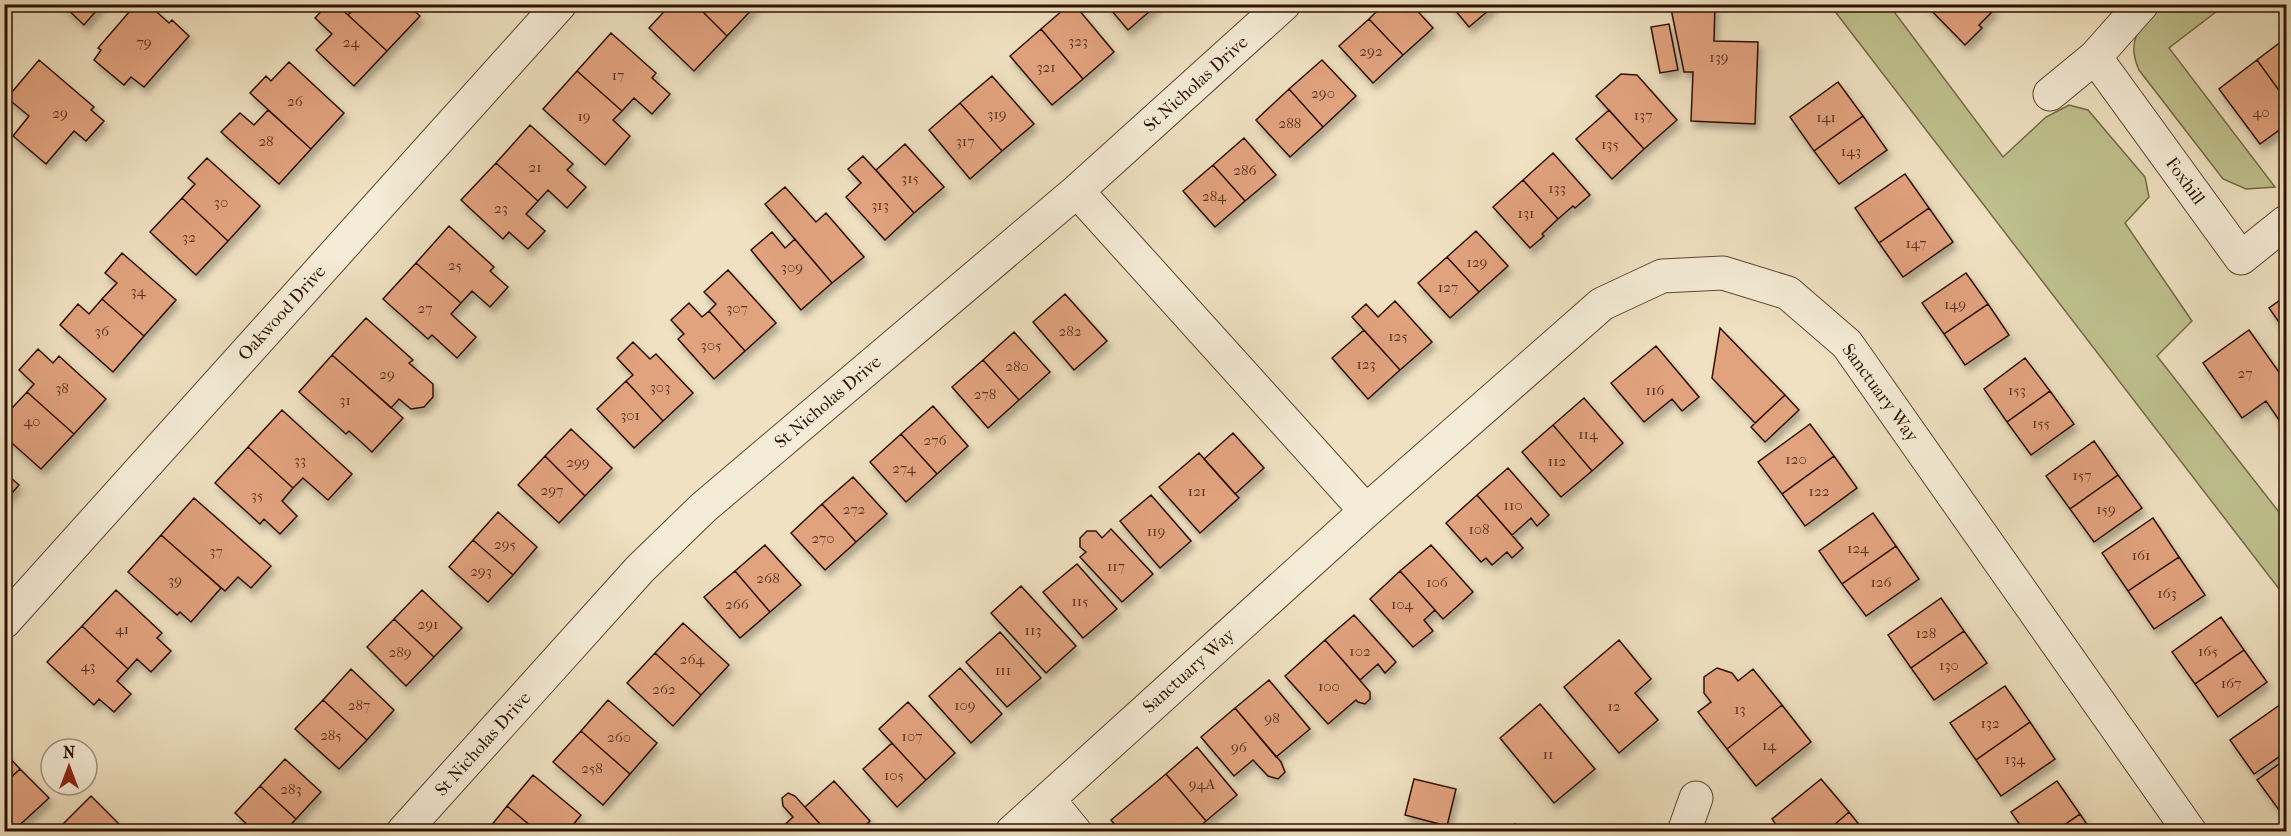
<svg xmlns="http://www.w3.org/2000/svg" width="2291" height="836" font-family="'IM FELL French Canon',serif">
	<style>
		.green { fill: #bfc18e; stroke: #766848; stroke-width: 1.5 }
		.building { fill: #e1a27e; stroke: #2e1001; stroke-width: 1.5; filter: url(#shadow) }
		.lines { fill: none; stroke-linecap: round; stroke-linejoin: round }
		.minor-casing { stroke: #5e4431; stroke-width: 35 }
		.minor { stroke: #f5ecd7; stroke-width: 33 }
		.labels { text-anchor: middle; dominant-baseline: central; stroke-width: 4.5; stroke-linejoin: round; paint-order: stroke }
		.number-label { font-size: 15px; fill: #5b3420 }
		.street-label { font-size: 18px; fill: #2e1001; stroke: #f5ecd7 }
	</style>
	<defs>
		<filter id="shadow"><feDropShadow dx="3.5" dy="6" stdDeviation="3" flood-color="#0004"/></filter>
	</defs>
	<rect width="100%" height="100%" fill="#efe1c1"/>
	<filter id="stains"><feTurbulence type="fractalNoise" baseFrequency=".00333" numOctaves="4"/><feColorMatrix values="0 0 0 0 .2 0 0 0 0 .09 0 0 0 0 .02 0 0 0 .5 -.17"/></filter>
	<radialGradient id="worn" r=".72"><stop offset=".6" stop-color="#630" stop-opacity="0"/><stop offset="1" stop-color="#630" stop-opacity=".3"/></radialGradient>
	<!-- green -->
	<path class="green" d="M1830 5H1889L2003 157 2046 117 2069 105 2088 110 2145 177 2149 197 2125 223 2192 321 2157 356 2286 521V598Z
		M2163 5H2225L2169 48 2275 187 2246 189 2223 179 2139 70C2125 38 2141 26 2163 5Z"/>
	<!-- building -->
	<path class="building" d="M62 4H102L84 25Z
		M136 4H148L169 23 172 20 189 36 144 87 131 77 124 85 94 60 101 50 98 48Z
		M328 4H336L387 51 354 86 316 50 332 34 315 18Z
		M359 4H407L420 16 387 51 348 15Z
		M671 4H695L727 36 694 71 649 28Z
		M695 4H757L727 36Z
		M1070 4H1074L1114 52 1083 79 1041 29Z
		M1106 4H1158L1128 30Z
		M1384 4H1411L1433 28 1403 55 1369 19Z
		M1450 4H1496L1469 27Z
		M1670 4H1715L1714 41 1758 42 1755 124 1691 121 1693 72H1684Z
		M1925 4H1989L1994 10 1979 25 1982 28 1965 45Z
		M1369 19 1403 55 1373 83 1339 46Z
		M1669 24 1678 70 1660 73 1651 27Z
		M1041 29 1083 79 1052 105 1010 56Z
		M611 33 656 73 652 78 670 94 652 114 634 98 622 111 577 71Z
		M2286 38V100L2257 60Z
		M39 60 94 107 91 110 104 121 86 141 74 131 46 164 13 136 29 116 7 98Z
		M1322 60 1356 96 1323 127 1289 89Z
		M2257 60 2286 100V125L2260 144 2219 89Z
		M289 62 344 113 311 149 250 93 266 76 271 81Z
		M577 71 622 111 613 120 630 136 605 165 543 109Z
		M1621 74 1637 75 1677 120 1644 149 1596 96Z
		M992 76 1034 124 1002 151 960 103Z
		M1838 82 1863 116 1814 151 1790 117Z
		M1289 89 1323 127 1290 157 1256 120Z
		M960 103 1002 151 970 179 929 130Z
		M268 110 311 149 279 184 221 132 240 113 254 125Z
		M1609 110 1644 149 1612 179 1576 139Z
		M1863 116 1887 150 1839 184 1814 151Z
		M530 125 573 164 567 170 586 187 567 208 548 190 538 201 496 163Z
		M1244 138 1276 175 1245 201 1213 165Z
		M905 144 944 187 914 213 876 170Z
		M1553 153 1590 195 1575 208 1573 206 1558 219 1523 180Z
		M863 156 914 213 885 240 846 197 861 183 848 169Z
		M207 158 260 206 228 241 182 198 195 184 188 178Z
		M496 163 538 201 526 214 545 231 528 249 509 232 503 239 461 200Z
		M1213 165 1245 201 1215 227 1183 191Z
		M1905 174 1929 208 1879 243 1855 208Z
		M1523 180 1558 219 1542 234 1544 236 1530 248 1493 207Z
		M785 187 816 222 826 213 864 257 832 283 765 204Z
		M182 198 228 241 196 275 150 232Z
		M1929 208 1953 242 1903 277 1879 243Z
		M449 226 494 267 490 271 508 287 490 307 472 291 461 303 416 263Z
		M1476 231 1508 266 1479 292 1447 257Z
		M772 232 785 248 795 239 832 283 801 310 751 250Z
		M122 253 176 300 144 336 102 299 117 283 105 273Z
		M1447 257 1479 292 1450 318 1418 283Z
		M416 263 461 303 451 314 476 337 457 358 432 335 428 339 383 299Z
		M728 270 776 323 745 351 709 311 716 304 704 292Z
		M1966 273 1988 304 1944 334 1922 303Z
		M1065 294 1107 341 1074 370 1033 322Z
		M2286 296V332L2269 308Z
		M102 299 144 336 113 372 60 325 78 304 89 314Z
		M1395 301 1432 342 1400 370 1352 317 1366 304 1378 317Z
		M689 303 702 317 709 311 745 351 714 379 678 339 684 334 671 320Z
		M1988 304 2009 335 1965 365 1944 334Z
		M366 318 413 360 409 363 433 384V397L424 407 411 409 399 399 391 408 332 355Z
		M1720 328 1785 395 1755 423 1712 378Z
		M1364 330 1400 370 1368 399 1332 358Z
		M2249 330 2286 382V415L2279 420 2266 401 2242 418 2203 363Z
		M1014 332 1050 372 1019 400 983 360Z
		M633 342 650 359 656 354 693 393 663 421 626 381 633 375 617 358Z
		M1656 346 1699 397 1682 411 1672 399 1644 422 1611 383Z
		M38 349 53 363 59 356 106 399 74 434 27 392 34 384 19 370Z
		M332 355 403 418 372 452 349 431 346 434 299 392Z
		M2025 358 2050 391 2007 422 1984 389Z
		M983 360 1019 400 988 428 952 387Z
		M626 381 663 421 634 448 597 409Z
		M2050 391 2074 424 2031 455 2007 422Z
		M27 392 74 434 41 469 4 436V400L13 407Z
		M1785 395 1799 410 1765 442 1751 427Z
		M1584 398 1623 443 1592 471 1553 425Z
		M933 406 968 446 937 474 901 434Z
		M282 410 352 474 328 500 303 478 293 488 248 447Z
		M1810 424 1834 456 1782 494 1758 462Z
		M1553 425 1592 471 1561 497 1522 452Z
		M571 429 612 468 585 496 545 456Z
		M1233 433 1264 468 1235 494 1204 459Z
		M901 434 937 474 906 502 870 462Z
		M2094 441 2118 475 2070 509 2046 476Z
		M248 447 293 488 282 501 297 516 280 534 264 519 260 524 215 483Z
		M1199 453 1239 498 1200 533 1159 487Z
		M545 456 585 496 559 523 518 485Z
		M1834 456 1857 488 1805 526 1782 494Z
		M1508 468 1549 515 1537 526 1531 518 1512 535 1477 495Z
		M4 472 19 485 4 502Z
		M2118 475 2142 508 2094 542 2070 509Z
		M853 477 887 514 856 542 822 504Z
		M1151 495 1191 541 1160 568 1120 521Z
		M1477 495 1523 548 1512 558 1507 552 1492 565 1486 558 1481 562 1446 523Z
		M194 498 271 566 251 588 238 577 225 591 161 535Z
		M822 504 856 542 825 570 791 533Z
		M498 512 537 547 513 575 473 540Z
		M1873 513 1896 546 1842 584 1819 551Z
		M2153 518 2179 557 2128 591 2102 553Z
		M1111 529 1153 574 1122 602 1080 557 1086 552 1080 547V538L1087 531H1096L1102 538Z
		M161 535 221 588 191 622 180 612 177 615 128 572Z
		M473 540 513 575 488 602 449 567Z
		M765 545 801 585 770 612 735 571Z
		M1431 545 1473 592 1443 619 1400 571Z
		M1896 546 1919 579 1866 616 1842 584Z
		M2179 557 2205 595 2154 629 2128 591Z
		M1077 564 1117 609 1083 638 1043 592Z
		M735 571 770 612 740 638 704 597Z
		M1400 571 1435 610 1424 620 1433 631 1413 647 1370 599Z
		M1021 586 1076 646 1046 673 991 613Z
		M116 590 162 633 157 638 171 651 151 672 137 659 128 669 82 626Z
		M422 590 462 628 434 657 394 619Z
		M1941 598 1964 631 1911 668 1888 635Z
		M1354 615 1396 662 1385 673 1378 664 1360 680 1325 640Z
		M2221 617 2244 650 2195 684 2172 652Z
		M394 619 434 657 406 686 367 647Z
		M683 623 729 665 701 695 655 653Z
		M82 626 128 669 117 681 131 694 114 712 99 699 94 705 47 662Z
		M1964 631 1987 663 1934 700 1911 668Z
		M1000 632 1041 678 1007 707 966 662Z
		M1325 640 1370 692V699L1365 704 1358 702 1356 700 1328 724 1285 676Z
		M1619 640 1651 679 1635 693 1658 720 1619 753 1564 687Z
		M2244 650 2267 682 2218 717 2195 684Z
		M655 653 701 695 673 726 627 683Z
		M960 668 1002 714 971 743 929 696Z
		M1717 668 1732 673 1738 681 1753 669 1782 705 1727 749 1698 712 1711 702 1704 693V677Z
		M351 669 394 710 367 740 323 700Z
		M1269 680 1310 729 1276 757 1235 708Z
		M2005 686 2030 722 1976 760 1950 723Z
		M323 700 367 740 339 769 295 729Z
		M608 700 657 743 630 774 581 731Z
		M908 702 955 753 926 780 879 729Z
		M2284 702 2286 705V752L2254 774 2230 740Z
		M1540 704 1595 769 1554 803 1500 738Z
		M1782 705 1811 742 1756 786 1727 749Z
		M1235 708 1281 762 1285 772 1278 779 1268 776 1253 760 1234 776 1201 737Z
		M2030 722 2055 759 2001 796 1976 760Z
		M581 731 630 774 603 805 553 762Z
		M892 743 926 780 897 807 863 769Z
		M1197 747 1237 795 1206 821 1166 774Z
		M4 752 20 769 4 784Z
		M285 759 321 792 296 819 260 786Z
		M2286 759V804L2279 810 2257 780Z
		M20 769 49 798 12 832 4 824V784Z
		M1166 774 1206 821 1194 832H1121L1111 820Z
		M533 775 581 815 567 832H538L507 806Z
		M1414 779 1456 789 1447 826 1405 815Z
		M1821 779 1849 812 1826 832H1781L1772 819Z
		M834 781 870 821 859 832H827L805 807Z
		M2057 781 2080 814 2054 832H2025L2011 812Z
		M260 786 296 819 284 832H255L235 813Z
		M788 793 795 796 827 832H777L793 817 783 806 782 798Z
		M91 796 125 830 55 832Z
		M507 806 538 832H486Z
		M1849 812 1865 832H1826Z
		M2080 814 2092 832H2054Z
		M1515 824 1521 832H1505Z"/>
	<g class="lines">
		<defs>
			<path id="minor" d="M2095 57 2241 258 2286 222
				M2050 94 2095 57 2142 4
				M1077 191 1366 511
				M4 622 560 4
				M1048 799 1075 832
				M403 832 640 569 704 507 1077 191 1284 4
				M1012 832 1366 511 1602 304 1662 276 1723 273 1788 293 1847 344 2190 832
				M1684 832 1696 798"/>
		</defs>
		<!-- minor casing -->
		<use href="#minor" class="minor-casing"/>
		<!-- minor -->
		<use href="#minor" class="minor"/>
	</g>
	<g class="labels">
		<!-- number labels -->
		<g class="number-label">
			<text x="1078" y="41">323</text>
			<text x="144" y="42">79</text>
			<text x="351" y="42">24</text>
			<text x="1371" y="51">292</text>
			<text x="1719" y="57">139</text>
			<text x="1046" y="67">321</text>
			<text x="618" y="75">17</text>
			<text x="1323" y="93">290</text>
			<text x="295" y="101">26</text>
			<text x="2261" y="112">40</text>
			<text x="60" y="113">29</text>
			<text x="997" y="114">319</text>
			<text x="1643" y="115">137</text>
			<text x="584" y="116">19</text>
			<text x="1826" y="117">141</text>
			<text x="1290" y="123">288</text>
			<text x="266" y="141">28</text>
			<text x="965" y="141">317</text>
			<text x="1610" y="144">135</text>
			<text x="1851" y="151">143</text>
			<text x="535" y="167">21</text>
			<text x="1245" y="170">286</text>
			<text x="910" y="178">315</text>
			<text x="1557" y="188">133</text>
			<text x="1214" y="196">284</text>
			<text x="221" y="202">30</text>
			<text x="880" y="205">313</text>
			<text x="501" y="208">23</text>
			<text x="1526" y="213">131</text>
			<text x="189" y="237">32</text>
			<text x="1916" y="243">147</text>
			<text x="1477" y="262">129</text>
			<text x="455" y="265">25</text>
			<text x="792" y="267">309</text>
			<text x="1448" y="287">127</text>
			<text x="138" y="291">34</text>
			<text x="1955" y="304">149</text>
			<text x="425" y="308">27</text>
			<text x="737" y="308">307</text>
			<text x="102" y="331">36</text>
			<text x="1070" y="331">282</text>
			<text x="1398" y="336">125</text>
			<text x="711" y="345">305</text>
			<text x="1366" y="364">123</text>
			<text x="1017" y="366">280</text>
			<text x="2245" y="373">27</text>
			<text x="387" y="374">29</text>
			<text x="660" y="387">303</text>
			<text x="62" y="388">38</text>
			<text x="1655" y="390">116</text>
			<text x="2017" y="390">153</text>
			<text x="985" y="394">278</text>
			<text x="345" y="400">31</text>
			<text x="630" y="415">301</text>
			<text x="32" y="421">40</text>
			<text x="2041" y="423">155</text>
			<text x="1588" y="434">114</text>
			<text x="935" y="440">276</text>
			<text x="1796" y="459">120</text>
			<text x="300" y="460">33</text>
			<text x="1557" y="461">112</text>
			<text x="578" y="462">299</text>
			<text x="904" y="468">274</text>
			<text x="2082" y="475">157</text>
			<text x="552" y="490">297</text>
			<text x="1197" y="491">121</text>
			<text x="1819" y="491">122</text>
			<text x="257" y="495">35</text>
			<text x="1513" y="505">110</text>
			<text x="854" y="509">272</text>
			<text x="2106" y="509">159</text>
			<text x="1479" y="529">108</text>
			<text x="1156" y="531">119</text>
			<text x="823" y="538">270</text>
			<text x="505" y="544">295</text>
			<text x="1858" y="548">124</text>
			<text x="216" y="551">37</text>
			<text x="2141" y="555">161</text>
			<text x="1116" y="566">117</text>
			<text x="481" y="571">293</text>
			<text x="768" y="578">268</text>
			<text x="175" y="580">39</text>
			<text x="1437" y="582">106</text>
			<text x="1881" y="582">126</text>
			<text x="2167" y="593">163</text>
			<text x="1080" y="601">115</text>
			<text x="737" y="604">266</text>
			<text x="1402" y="604">104</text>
			<text x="428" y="624">291</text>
			<text x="122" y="629">41</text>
			<text x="1033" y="630">113</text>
			<text x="1926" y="633">128</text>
			<text x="1360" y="651">102</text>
			<text x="2208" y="651">165</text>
			<text x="400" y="652">289</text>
			<text x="692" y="659">264</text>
			<text x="1949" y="665">130</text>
			<text x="88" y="666">43</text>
			<text x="1003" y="670">111</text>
			<text x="2231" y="683">167</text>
			<text x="1329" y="686">100</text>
			<text x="664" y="689">262</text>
			<text x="359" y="705">287</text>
			<text x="965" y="705">109</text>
			<text x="1614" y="706">12</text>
			<text x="1740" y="709">13</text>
			<text x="1272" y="718">98</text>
			<text x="1990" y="723">132</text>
			<text x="331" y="735">285</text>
			<text x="912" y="736">107</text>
			<text x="619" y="737">260</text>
			<text x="1769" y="745">14</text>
			<text x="1239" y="747">96</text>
			<text x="1548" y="754">11</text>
			<text x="2015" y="759">134</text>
			<text x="592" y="768">258</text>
			<text x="894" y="775">105</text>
			<text x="1202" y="784">94A</text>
			<text x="291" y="789">283</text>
		</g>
		<!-- street labels -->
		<g class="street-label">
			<text transform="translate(1196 84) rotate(-42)">St Nicholas Drive</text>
			<text transform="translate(2185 181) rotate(54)">Foxhill</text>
			<text transform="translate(282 313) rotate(-48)">Oakwood Drive</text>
			<text transform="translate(1880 393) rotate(54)">Sanctuary Way</text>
			<text transform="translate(828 402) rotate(-40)">St Nicholas Drive</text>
			<text transform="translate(1189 671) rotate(-42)">Sanctuary Way</text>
			<text transform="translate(483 744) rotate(-48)">St Nicholas Drive</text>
		</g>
	</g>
	<!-- margin -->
	<rect width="2291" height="836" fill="none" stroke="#efe1c1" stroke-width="24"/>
	<rect x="6" y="6" width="2279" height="824" fill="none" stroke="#2e1001" stroke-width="3"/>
	<rect x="12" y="12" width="2267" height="812" fill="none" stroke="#2e1001" stroke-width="1.5"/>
	<!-- north arrow -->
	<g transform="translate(69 767)"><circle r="28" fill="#f5ecd7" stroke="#a59481" stroke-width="1.5"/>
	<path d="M0-4.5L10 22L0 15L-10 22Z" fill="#8f2418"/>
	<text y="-9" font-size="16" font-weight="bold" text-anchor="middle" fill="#2e1001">N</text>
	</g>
	<rect width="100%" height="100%" filter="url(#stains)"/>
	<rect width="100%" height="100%" fill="url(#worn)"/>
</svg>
